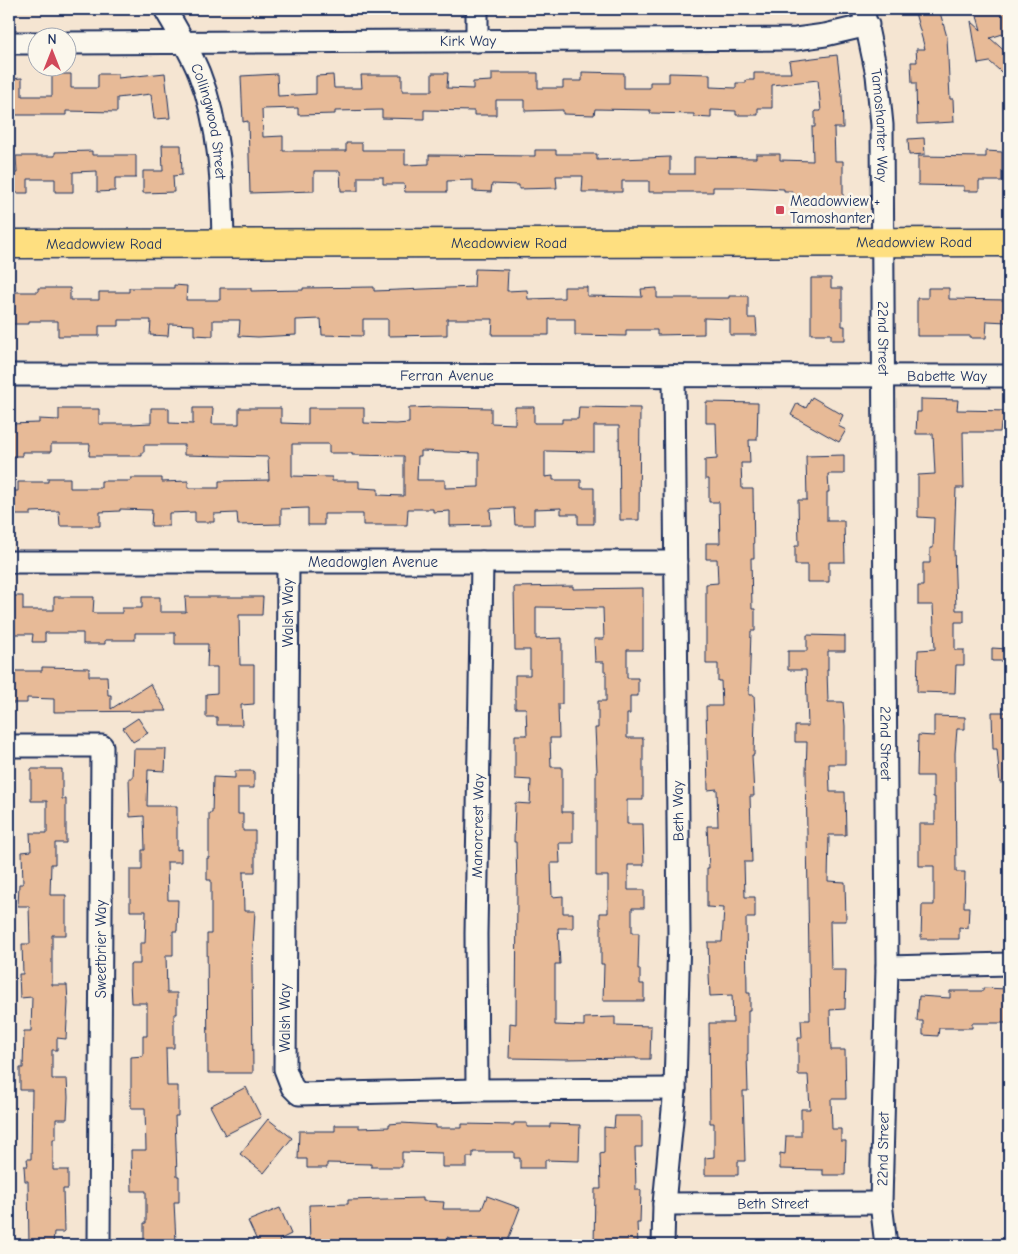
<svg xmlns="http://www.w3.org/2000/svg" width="1018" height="1254" font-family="'Comic Neue',sans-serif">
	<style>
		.building { fill: #e7ba97; stroke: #1b2f5e; fill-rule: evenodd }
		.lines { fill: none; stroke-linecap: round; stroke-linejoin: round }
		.minor-casing { stroke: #1b2f5e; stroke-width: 25 }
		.major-casing { stroke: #1b2f5e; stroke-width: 31 }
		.minor { stroke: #fbf7ec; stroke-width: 21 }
		.major { stroke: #fedf80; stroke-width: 28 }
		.poi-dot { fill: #d1495b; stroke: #fbf7ec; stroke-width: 2 }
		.labels { text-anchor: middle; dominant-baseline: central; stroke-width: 5; stroke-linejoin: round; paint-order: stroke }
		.street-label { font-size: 15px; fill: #1b2f5e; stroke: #fbf7ec }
		.poi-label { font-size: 15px; fill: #1b2f5e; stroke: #fbf7ec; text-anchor: start }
	</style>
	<rect width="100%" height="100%" fill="#f5e5d2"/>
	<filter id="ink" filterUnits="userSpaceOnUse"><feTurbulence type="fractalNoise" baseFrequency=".02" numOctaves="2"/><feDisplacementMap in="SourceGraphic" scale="10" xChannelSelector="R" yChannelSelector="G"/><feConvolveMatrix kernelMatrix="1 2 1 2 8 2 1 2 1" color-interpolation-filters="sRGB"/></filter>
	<g filter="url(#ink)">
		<!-- building -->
		<path class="building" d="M914 9H939L947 37 950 99H953L954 122 917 124 916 83H912L911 62H917L916 49H925Z
			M975 9H1009V32L990 38 1009 55V79L990 62 978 64 971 21 981 30Z
			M837 55 842 96 843 128H834L835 161H843V199L792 198V191H784V189L741 187H713V192H649V181H622V192H582L583 176H556L557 188 519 189V185L492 184 491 192 473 191V180L447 181V192H405L404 184H383V177H358V191H341L340 171H314V191L250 193 248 121 243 122 241 76 277 74 278 96 316 94V76L333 75 334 88H362L361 75H402V91H432V73H448L447 88 473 89V82L492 81V73H538V88H563V81H582V72L624 73V88H650V82H669V73L710 74V87L736 88V83H746V80H754V73H791L789 61ZM818 80 821 111H815V127H812L813 161 780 160V154H756V158L694 157V174H670V157L597 160V154H556V150H535V156L429 155V164L405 165V150H362V143H346V151H283V136L263 137 262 109 298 108V115L335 114V111L382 110V118L424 119V110L474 111V115H496V100H525V111L563 110V114L594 115 595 109 650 110V113L694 114V117L711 118V110L736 111V115H758V108H772V85Z
			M165 73 170 118 154 119 151 94 117 98V112L66 111V115H9V79L22 78V96H52V74H71V88H98V74H118V78Z
			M924 138 925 154 909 155 908 139Z
			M162 145H181L182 175 173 176 174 192 143 193V171H163Z
			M92 151V155H136V178H115V191L97 192V171L73 172V192H55V179H28V193H9V173H17L16 156H55V152Z
			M986 151 1002 152V181H979V191H964V186L918 185V156L986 157Z
			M475 269 508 270 507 291 527 290 528 299 564 298V287H587V296L642 297 641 289 657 288V298H729V296H748V318H756L757 335H730V319L704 318V334L657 335V330H626V336L575 335V319H549V335H492L493 319H447V335L388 336V319H363V336L322 335 321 319 296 320V335L258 337 239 336 240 320H213V336L194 335V325L169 324 168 336 150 335 151 320H119V326H99V336H58V321H29V324H9V292H38V288H70V300H99V292H129V288H174V285L187 286 186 300H220V288H251V291L303 290V288L374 287V291L474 287Z
			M811 278H831V288H842V326H845V340H831V334H811Z
			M928 288H949V299L1007 300V322L987 321 986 338H971V336H917V298H928Z
			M812 397 843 415 838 426 846 430 839 442 791 415 797 403 806 408Z
			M921 399 958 400 957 410 1009 411V425L1001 424 1000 432H963L964 488H956L954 548 956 610H964V622H955V650H964V665H956L955 693 917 692 918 650 935 649 933 605H918V586H923V563H930V548H933L934 518 918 517V475L935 474 933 434H916L917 412H921Z
			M706 402 758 403 757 440H749L750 463H741L742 489H753L754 558H751L752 609H755V631H751L749 695H754L755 717 754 755H752L754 796H750L752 862H744L745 897H755V918H746L747 993H750V1010H748V1054H747L748 1091H743L745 1161H738V1175H705V1158L714 1157V1123H710L709 1023H733L732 995 710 996 709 974 708 942H722L724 908 707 907V868H709L707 826H718L717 789 708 790 706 706H722L721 681H718V664H706V584L718 583 717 559H706V543H720L719 502H709V479H705V460L717 459 716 423H706Z
			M438 407 491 408V423L515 424V407H534V423H562V419H578L579 407 640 408 639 520H620L619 426H594V452L545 451V477L553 476V480H581V488H594V524H578V514H561V508L534 509V525H515L514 508 490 509 491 525 450 526V511L433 512V509H408L407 525H363V514H324V525H308V508L281 509V524L238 525 237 513 214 514V522H195V512L169 513V526H151L152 510 120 509V511L100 512V526H60L59 511 31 512V515H9V491H18V482H48V478H70V488H101V481H131V478H162V482L188 481V488H219V481L269 480 268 457 184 455V445H144V452H142V456H89L90 444H51V452H22V456H9V424L39 423V419L59 420V409H99V424H130L151 423V408H169V423L193 424V408H213L212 424H239V408H281V423L308 424V408H364V423L396 424 409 423V408ZM292 444H329V453H352V455L404 456V496L378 495V489L359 488V481H332V477L292 476ZM421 451 479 453V487L445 488V480H417L418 456H421Z
			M844 455V474H828L829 492H827V521H844L845 562H829V582H807V565H795V546H799L798 500H807L806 456Z
			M573 586V589L643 588V650H627V678H638V696H630V714H627V738H643V800H627V824H643L644 865H628V890H644V908H632V933H639L638 969H640V984H644V1001H603L604 964H601V925H600V913H608V876H596V771H597L595 728H598V701H606V671H604V662H595L594 639H604L603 608 536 607V639L562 638V704H558L559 738H550L551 767H562V812H573V843H559L560 863H551L552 897 563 896V913H573V928H558L560 964H555V1025L584 1026V1018L615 1017V1025L651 1026 650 1059H636V1058L565 1059 509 1058 510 1023 516 1024 517 890 516 842H514L515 803 530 804 531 780 515 779V735H527L526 708H515V675H530V650H515L514 587Z
			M9 596H23V610H54V597H94L93 613H122V608H142V597H160V612H186L185 597H263L262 615H239L240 665H254V704L241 705 242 725H217V717H206V694L217 693V667H207L208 644H175V633H135V640H105V644H83V633H45V642H32L33 634H9Z
			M807 635 845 636V651H828V670H827L828 702H843L845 726V764H829L830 792H845L846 835H829L828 881 845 882 846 921H830L831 970H846L845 1009 830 1010 831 1050H845L846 1099H831L832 1129H841V1141H846L845 1175H823V1170L780 1169V1153L785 1154 786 1136H801V1109H810L808 1075H798V1038H802L801 1020H810L806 771 807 742H795V726H808L806 670H788V651H807Z
			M992 648 1009 649V661H992Z
			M42 667 89 668V676H107L108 695H111V709L150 684 167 711 54 712V699L27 698V703H9V679H14V671H42Z
			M992 712H1009V782L1000 783 997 749H993Z
			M934 716 965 717V729H957L955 753 956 872H965L964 907H969L968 928 959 927V939H921L922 905H934V866H919V824H935V797H933V776H917L918 735 934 736Z
			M138 718 148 733 133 742 123 728Z
			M134 749H166L165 771 148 770 147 806H177V850L181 849V862H167L168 900H178L177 931H173V955H166L167 993H177V1014H174V1048H166L167 1086H178V1116H175L177 1176H179V1202H174L176 1242 167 1243V1245H144V1223H146V1191H132L131 1150H146L145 1108H131V1057L143 1056V1036H147V1003H131L130 981V964H140V943H145L146 911H130V870H142V850H145L144 816 130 817 129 778H133Z
			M31 769H62V799H66V843H55V864H51L50 895H66V935H52V985H67L68 1003 66 1039 57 1038V1050H52V1079H67L68 1097 67 1119H56V1139H53V1170H68V1189H63L64 1232H54L53 1245H29L28 1181H25L24 1166H28L27 1159H31L32 1090H20V1068H23L24 1031H31L32 997 20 998 19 974H23L22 944H30L29 906H18L19 884H23L22 852 31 851 30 833H47V801H31Z
			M235 771H254V788H238V814H243V831H255V872H243L244 911H255L252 965 253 1073H208L207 934H211V880H207V858H209V813H212L213 777 235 778Z
			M983 988 1009 989V1023H972V1028H939L938 1036 923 1035V1021H917L919 996 950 998V991H983Z
			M246 1087 261 1117 225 1135 210 1106Z
			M615 1116H642V1147H635L636 1190H641L640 1223H637L638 1245H594L595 1189H601L600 1154 604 1153V1127L614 1128Z
			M268 1119 292 1138 264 1173 240 1154Z
			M514 1123H527V1127H550V1124L580 1125 579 1161 545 1160V1168H520V1158H514V1152H473V1157H467V1167H442V1153L402 1152V1167H371V1164L327 1163V1168H307V1159H298L299 1131H335V1125H359V1128L389 1127V1124L401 1123 436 1125V1128H462V1124L514 1125Z
			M487 1196 520 1208 506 1245H469L447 1237V1245H310L309 1205 348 1204V1200L423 1198V1201L444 1202 443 1209H482Z
			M280 1208 291 1234 279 1240 281 1245H259L248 1221Z"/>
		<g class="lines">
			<defs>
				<g id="minor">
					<path id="s1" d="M165 9C177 30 190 51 199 73 221 128 222 185 223 243"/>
					<path d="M477 9V41"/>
					<path id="s2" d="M863 9 877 75 882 125 887 967 881 1203 886 1245"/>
					<path d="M9 43H38"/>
					<path id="s3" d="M68 43 796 39 825 35 868 25"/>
					<path id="s4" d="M9 375 1009 376"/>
					<path id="s5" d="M9 562H676"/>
					<path d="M288 562 285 1069 292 1087 299 1094 477 1090 675 1089"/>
					<path d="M9 746H102L99 1245"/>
					<path d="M887 967 1009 964"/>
					<path id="s6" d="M477 1090 476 934 482 562"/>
					<path id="s7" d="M664 1204 881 1203"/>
					<path d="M663 1245 664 1204 675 1089 679 935 674 376"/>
				</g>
				<g id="major">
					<path id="s8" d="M9 244 1009 242"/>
				</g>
			</defs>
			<!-- minor casing -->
			<use href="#minor" class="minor-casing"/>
			<!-- major casing -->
			<use href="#major" class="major-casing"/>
			<!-- minor -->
			<use href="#minor" class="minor"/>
			<!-- major -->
			<use href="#major" class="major"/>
		</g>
	</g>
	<!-- markers -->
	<rect class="poi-dot" x="775" y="205" width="10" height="10" rx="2.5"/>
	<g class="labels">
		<!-- street labels -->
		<g class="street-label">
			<text stroke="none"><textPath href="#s3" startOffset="400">Kirk Way</textPath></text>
			<text stroke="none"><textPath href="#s1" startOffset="122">Collingwood Street</textPath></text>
			<text stroke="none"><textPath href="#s2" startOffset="118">Tamoshanter Way</textPath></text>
			<text stroke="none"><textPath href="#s8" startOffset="905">Meadowview Road</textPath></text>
			<text stroke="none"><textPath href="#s8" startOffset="95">Meadowview Road</textPath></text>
			<text stroke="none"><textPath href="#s8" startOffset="500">Meadowview Road</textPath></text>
			<text stroke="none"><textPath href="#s2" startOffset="331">22nd Street</textPath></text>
			<text stroke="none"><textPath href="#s4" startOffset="438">Ferran Avenue</textPath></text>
			<text stroke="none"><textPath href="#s4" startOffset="938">Babette Way</textPath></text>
			<text stroke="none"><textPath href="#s5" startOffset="364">Meadowglen Avenue</textPath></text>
			<text transform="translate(288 613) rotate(-90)">Walsh Way</text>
			<text stroke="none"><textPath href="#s2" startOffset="736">22nd Street</textPath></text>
			<text transform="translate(678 811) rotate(-91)">Beth Way</text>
			<text stroke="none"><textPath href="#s6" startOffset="264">Manorcrest Way</textPath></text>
			<text transform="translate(101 949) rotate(-90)">Sweetbrier Way</text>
			<text transform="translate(285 1018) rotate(-90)">Walsh Way</text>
			<text transform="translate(883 1149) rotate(-89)">22nd Street</text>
			<text stroke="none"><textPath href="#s7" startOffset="109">Beth Street</textPath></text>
		</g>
		<!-- poi labels -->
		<g class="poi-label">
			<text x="790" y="201">Meadowview +<tspan x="790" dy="17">Tamoshanter</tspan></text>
		</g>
	</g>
	<!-- margin -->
	<rect width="1018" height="1254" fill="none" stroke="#fbf7ec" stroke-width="30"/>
	<rect x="15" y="15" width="988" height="1224" fill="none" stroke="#1b2f5e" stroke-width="2" filter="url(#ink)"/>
	<!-- north arrow -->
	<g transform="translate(52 52)"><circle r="24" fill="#fbf7ec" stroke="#a1a7b3"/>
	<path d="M0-4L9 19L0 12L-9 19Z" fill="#d1495b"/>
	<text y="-8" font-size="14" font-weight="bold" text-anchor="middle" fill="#1b2f5e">N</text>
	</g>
</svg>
